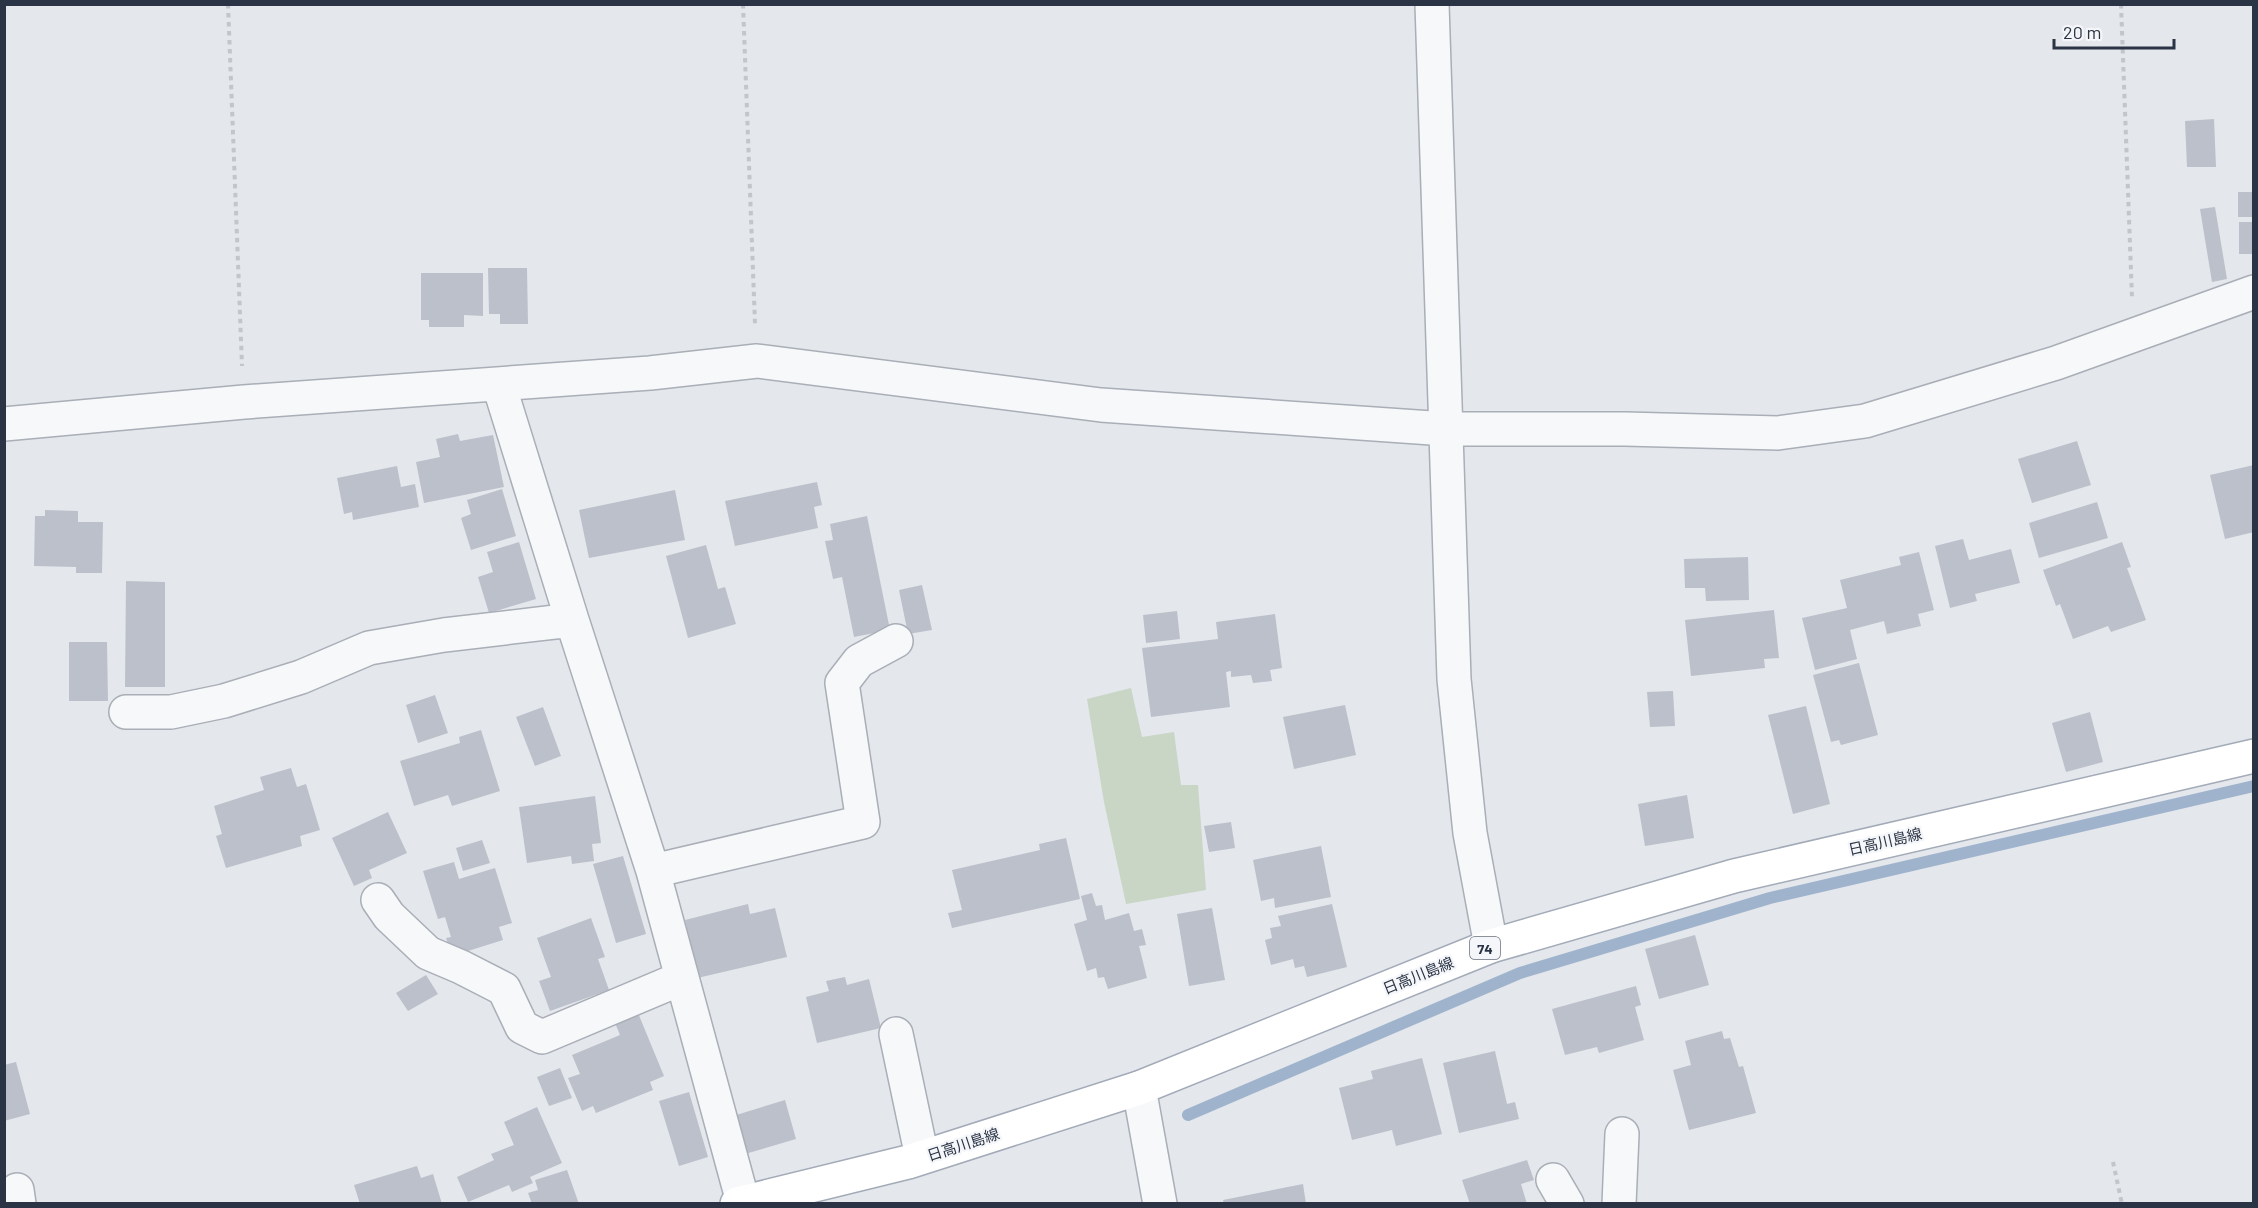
<svg xmlns="http://www.w3.org/2000/svg" width="2258" height="1208" font-family="Barlow,'Noto Sans JP',sans-serif">
	<style>
		.green { fill: #c9d6c5 }
		.lines { fill: none; stroke-linecap: round; stroke-linejoin: round }
		.stream { stroke: #9fb4cc; stroke-width: 12 }
		.building { fill: #bbc0ca }
		.minor-casing { stroke: #a9aeb7; stroke-width: 36 }
		.major-casing { stroke: #a3abb8; stroke-width: 36 }
		.path { stroke: #c2c5cb; stroke-width: 4; stroke-dasharray: 4.5 4.5; stroke-linecap: butt }
		.minor { stroke: #f7f8fa; stroke-width: 33 }
		.major { stroke: #fff; stroke-width: 33 }
		.labels { text-anchor: middle; dominant-baseline: central; stroke-width: 4.5; stroke-linejoin: round; paint-order: stroke }
		.shield { fill: #f4f6f9; stroke: #676e7b; stroke-width: 1.5 }
		.shield-label { font-size: 14px; font-weight: bold; fill: #2b3445 }
		.street-label { font-size: 15px; fill: #2b3445; stroke: #f4f6f9 }
	</style>
	<rect width="100%" height="100%" fill="#e4e7ec"/>
	<!-- green -->
	<path class="green" d="M1131 688 1142 737 1174 732 1181 785H1198L1206 890 1126 904 1104 802 1087 699Z"/>
	<g class="lines">
		<!-- stream -->
		<path class="stream" d="M1188 1115 1520 973 1770 898 2254 786"/>
	</g>
	<!-- building -->
	<path class="building" d="M2214 119 2216 167H2187L2185 121Z
		M2238 192H2254V217H2238Z
		M2215 207 2227 279 2212 282 2200 209Z
		M2239 222H2254V254H2239Z
		M488 268H527L528 324H500V314H489Z
		M421 273H483V316L464 315V327H429V320H421Z
		M458 434 460 441 493 435 504 487 424 503 416 462 440 457 436 439Z
		M2077 441 2091 485 2032 503 2018 459Z
		M2254 465V532L2225 539 2210 475Z
		M397 466 401 487 415 484 419 507 353 520 352 512 344 514 337 478Z
		M817 482 822 505 814 507 818 528 735 546 725 501Z
		M502 489 516 536 471 550 461 518 471 514 467 500Z
		M675 490 685 540 589 558 579 510Z
		M2097 502 2108 538 2039 558 2029 523Z
		M45 510 78 511V522H103L102 573H76V567L34 566 35 516H45Z
		M867 516 890 630 854 637 842 577 833 579 825 541 833 540 830 524Z
		M1963 539 1969 560 2011 549 2020 583 1975 594 1977 601 1950 608 1935 546Z
		M519 542 536 599 489 613 478 577 493 572 487 552Z
		M2122 542 2131 567 2127 568 2146 620 2111 632 2108 626 2073 639 2060 604 2056 606 2043 570Z
		M706 545 718 589 725 587 736 624 688 638 666 556Z
		M1919 552 1934 610 1918 614 1921 626 1887 634 1884 621 1850 630 1857 659 1815 670 1802 618 1847 608 1840 580 1901 565 1899 557Z
		M1748 557 1749 600 1706 601 1705 588H1685L1684 559Z
		M126 581 165 582V687H125Z
		M922 585 932 630 908 634 899 590Z
		M1774 610 1779 658 1764 659 1765 668 1691 676 1685 620Z
		M1177 611 1180 639 1146 643 1143 615Z
		M1275 614 1282 668 1270 670 1272 681 1253 683 1251 675 1231 677V671L1226 672 1230 707 1151 717 1142 648 1218 639 1216 622Z
		M69 642H107L108 701H69Z
		M1859 663 1878 735 1841 745 1839 740 1831 742 1813 675Z
		M1673 691 1675 726 1650 727 1647 692Z
		M435 695 448 733 418 743 406 705Z
		M1345 705 1356 755 1294 769 1283 717Z
		M1806 706 1830 804 1793 814 1768 715Z
		M543 707 561 756 535 766 516 717Z
		M2090 712 2103 762 2066 772 2052 723Z
		M481 730 500 791 452 806 448 795 414 806 400 761 460 743 459 737Z
		M291 768 297 787 306 784 320 830 300 836 302 846 226 868 216 836 222 834 214 806 264 790 260 777Z
		M1687 795 1694 838 1645 846 1638 804Z
		M595 796 601 843 592 844 594 861 572 864 571 856 527 863 519 807Z
		M388 812 407 853 369 870 372 878 354 886 332 838Z
		M1231 822 1235 848 1209 852 1204 826Z
		M1066 838 1080 899 952 928 948 913 962 910 952 870 1040 850 1039 844Z
		M482 840 490 863 463 871 456 848Z
		M1321 846 1331 897 1275 908 1274 898 1261 901 1253 860Z
		M623 856 646 934 616 943 593 864Z
		M454 862 459 879 495 868 512 923 499 927 503 940 452 956 446 938 451 937 445 917 438 919 423 871Z
		M1092 893 1096 906 1102 905 1105 920 1129 913 1134 931 1142 929 1146 945 1139 946 1147 978 1108 989 1104 977 1098 978 1096 968 1087 971 1074 924 1087 920 1081 896Z
		M748 904 750 914 775 908 787 957 693 979 687 955 693 953 685 920Z
		M1332 904 1347 967 1307 977 1304 966 1295 968 1293 959 1271 965 1265 940 1272 938 1270 928 1281 926 1278 916Z
		M1212 908 1225 980 1189 986 1177 914Z
		M591 918 605 957 598 959 609 990 550 1011 539 981 551 977 537 938Z
		M1695 935 1709 985 1659 999 1645 949Z
		M426 975 438 994 408 1011 396 993Z
		M845 977 847 985 869 979 881 1028 817 1043 806 997 829 991 826 981Z
		M1636 986 1641 1005 1635 1007 1644 1040 1599 1053 1597 1047 1565 1055 1552 1009Z
		M638 1013 664 1076 650 1082 653 1090 596 1113 593 1106 582 1111 568 1078 580 1074 572 1055 620 1035 615 1023Z
		M1722 1031 1724 1039 1730 1038 1739 1067 1743 1066 1756 1113 1689 1130 1673 1070 1691 1065 1685 1041Z
		M1495 1051 1507 1104 1515 1102 1519 1119 1459 1133 1443 1063Z
		M1422 1058 1442 1134 1396 1146 1392 1130 1352 1140 1339 1088 1373 1079 1371 1071Z
		M16 1062 30 1114 4 1121V1065Z
		M560 1068 572 1098 549 1106 537 1077Z
		M689 1092 708 1157 679 1166 659 1101Z
		M785 1100 796 1139 745 1154 733 1116Z
		M537 1107 562 1163 530 1177 533 1183 512 1192 509 1185 468 1202 457 1177 494 1160 491 1154 514 1145 504 1122Z
		M1527 1160 1534 1180 1521 1184 1527 1204H1470L1462 1180Z
		M417 1166 421 1178 433 1174 442 1204H360L354 1185Z
		M567 1170 579 1204H532L528 1193 538 1190 535 1180Z
		M1303 1184 1306 1204H1224L1223 1200Z"/>
	<g class="lines">
		<defs>
			<path id="minor" d="M1432 4 1454 679 1470 833 1491 946
				M499 385 572 620 653 871 743 1202
				M4 424 244 402 650 373 757 361 1101 405 1446 429H1625L1778 433 1865 421 2056 363 2254 292
				M126 712H171L224 701 301 677 369 648 444 635 572 620
				M653 871 863 822 842 683 859 661 896 641
				M378 900 389 916 428 953 461 967 504 989 522 1027 542 1037 682 978
				M896 1034 922 1157
				M1139 1088 1160 1204
				M1553 1180 1567 1204
				M17 1190 19 1204
				M1619 1204 1622 1134"/>
			<path id="major" d="M737 1204 908 1162 1139 1088 1491 946 1734 876 2254 756"/>
		</defs>
		<!-- minor casing -->
		<use href="#minor" class="minor-casing"/>
		<!-- major casing -->
		<use href="#major" class="major-casing"/>
		<!-- path -->
		<path class="path" d="M228 4 242 366
			M743 4 755 324
			M2121 4 2132 298
			M2113 1162 2122 1204"/>
		<!-- minor -->
		<use href="#minor" class="minor"/>
		<!-- major -->
		<use href="#major" class="major"/>
	</g>
	<g class="labels">
		<!-- shield labels -->
		<rect class="shield" x="1470" y="937" width="30" height="22" rx="4.5"/>
		<g class="shield-label">
			<text x="1485" y="948">74</text>
		</g>
		<!-- street labels -->
		<g class="street-label">
			<text transform="translate(1885 841) rotate(-13)">日高川島線</text>
			<text transform="translate(1418 975) rotate(-22)">日高川島線</text>
			<text transform="translate(963 1144) rotate(-18)">日高川島線</text>
		</g>
	</g>
	<!-- border -->
	<rect width="2258" height="1208" fill="none" stroke="#2b3445" stroke-width="12"/>
	<!-- scale -->
	<path d="M2054 39v9h120v-9" fill="none" stroke="#2b3445" stroke-width="3"/>
	<text x="2063" y="39" font-size="18" fill="#2b3445" stroke="#f4f6f9" stroke-width="4.5" paint-order="stroke">20 m</text>
</svg>
